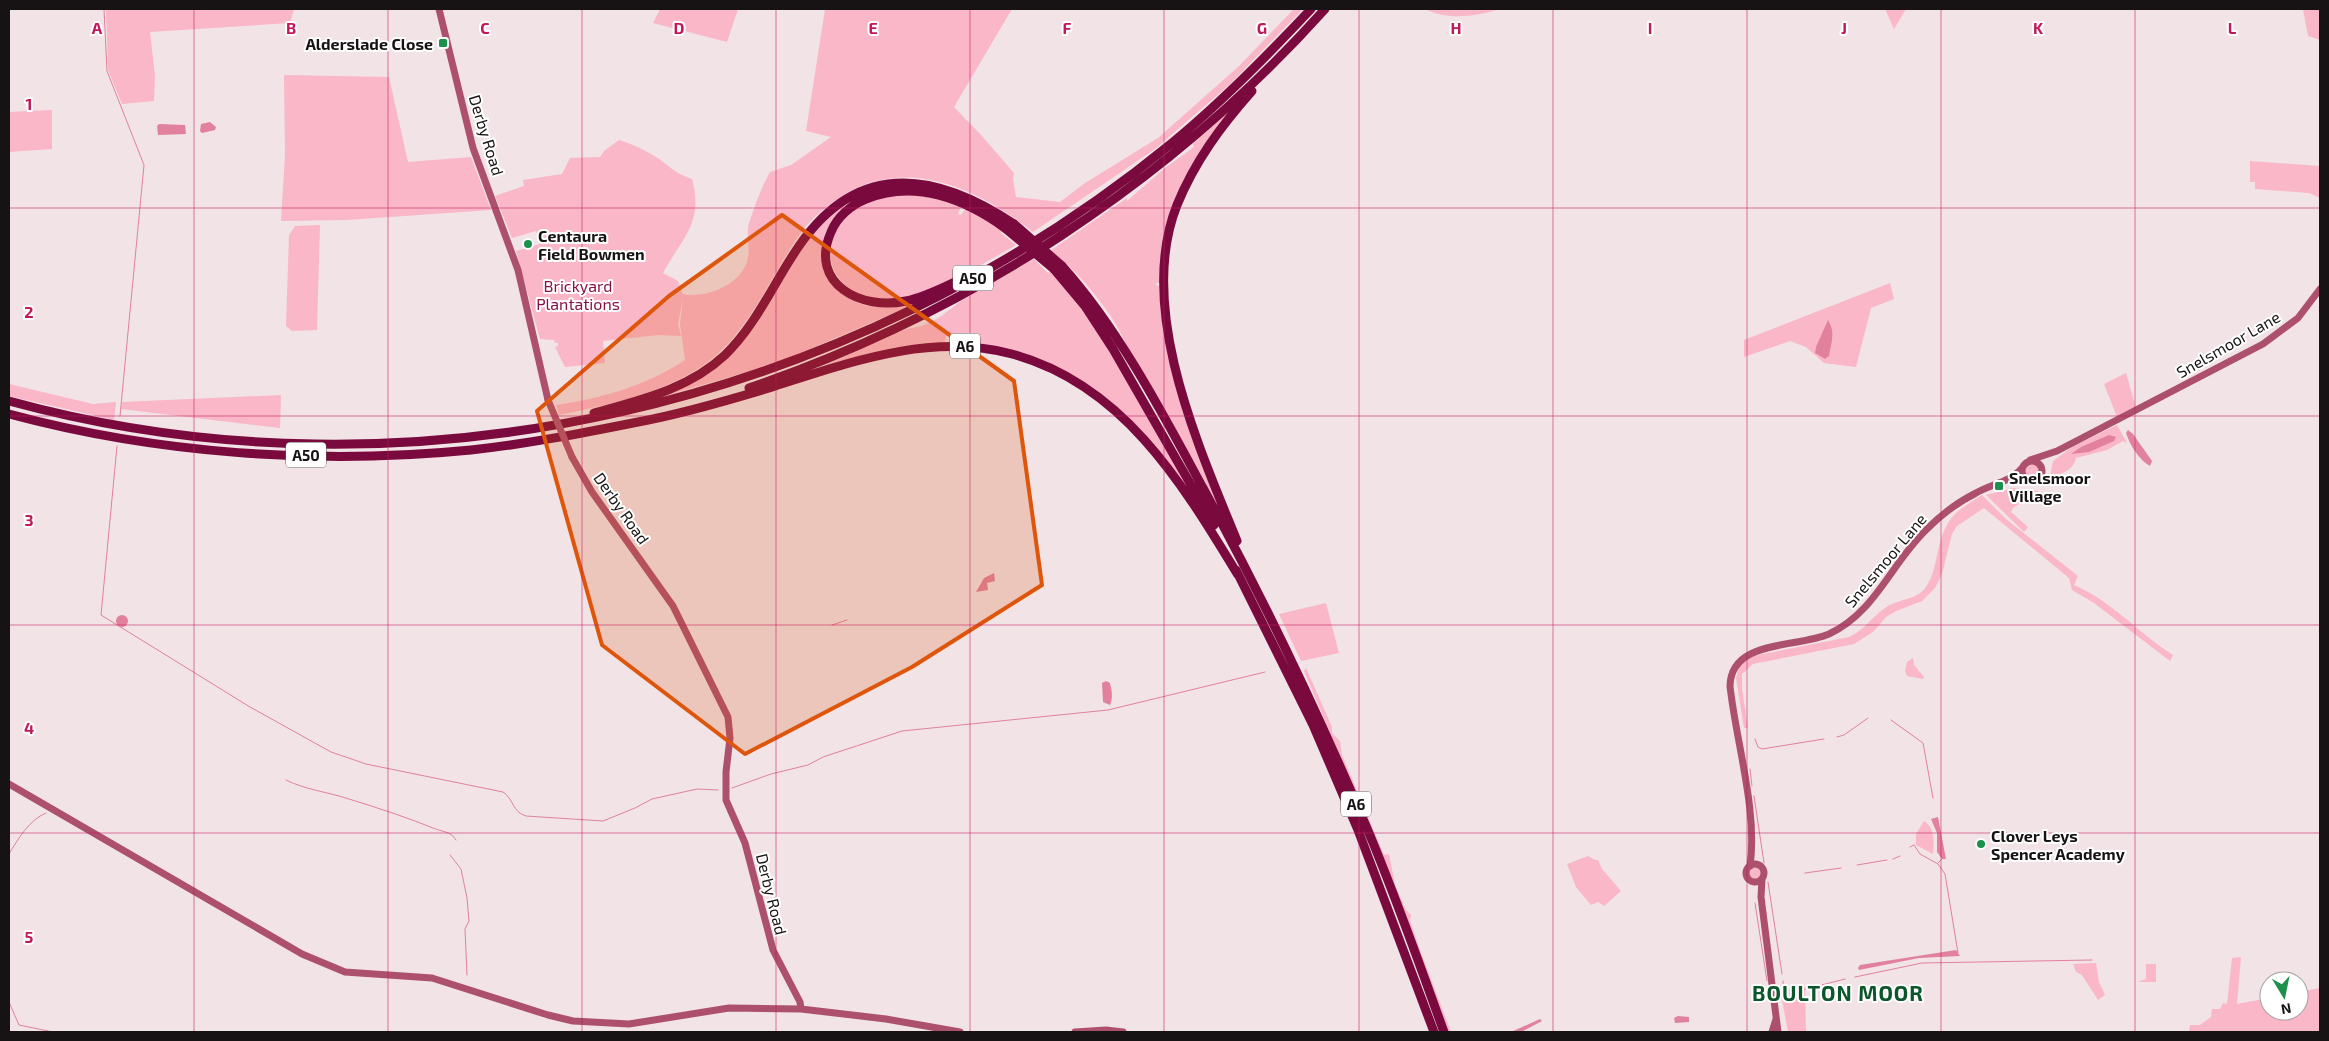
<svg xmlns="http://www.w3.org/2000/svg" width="2329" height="1041" font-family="'Exo 2',sans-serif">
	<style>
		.green { fill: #fab7c8 }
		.water { fill: #e1819d }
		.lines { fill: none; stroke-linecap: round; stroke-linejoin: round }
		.stream { stroke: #e1819d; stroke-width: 1 }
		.secondary { stroke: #ac506e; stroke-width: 7 }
		.highway { stroke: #7a0a3d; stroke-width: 9 }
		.secondary-bridge { stroke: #ac506e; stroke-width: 7 }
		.highway-bridge { stroke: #7a0a3d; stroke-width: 9 }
		.marked { fill: #de560c; fill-opacity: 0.2; stroke: #de560c; stroke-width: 4; stroke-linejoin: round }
		.grid { fill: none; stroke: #c2185b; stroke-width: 1; stroke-opacity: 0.55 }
		.poi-dot { fill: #1b914c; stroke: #fff; stroke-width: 2 }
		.labels { text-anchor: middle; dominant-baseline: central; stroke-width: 4; stroke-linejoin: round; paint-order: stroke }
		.shield { fill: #fff; stroke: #5d5a5a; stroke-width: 1 }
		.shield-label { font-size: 15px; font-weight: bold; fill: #171314 }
		.poi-label { font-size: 16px; font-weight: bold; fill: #171314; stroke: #fff; text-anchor: start }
		.street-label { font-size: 16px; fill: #171314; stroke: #fff }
		.park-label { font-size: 16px; fill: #871245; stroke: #fff }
		.district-label { font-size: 21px; font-weight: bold; letter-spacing: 1px; fill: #0b562a; stroke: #fff }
		.grid-label { font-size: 16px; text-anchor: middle; font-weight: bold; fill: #c2185b; stroke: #fff; stroke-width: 4; stroke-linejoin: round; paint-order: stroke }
	</style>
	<rect width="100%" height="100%" fill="#f1e3e6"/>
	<!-- green -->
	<path class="green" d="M106 9H294L290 23 150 32 155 76 154 101 122 104 108 70Z
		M660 9H738L727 42 653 23Z
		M825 9H1012L954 107 981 135 1014 173 1013 179 1016 197 1060 202 1085 183 1158 138 1239 66 1294 9H1303L1229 85 1155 149 1033 232C980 190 909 156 845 194 828 205 812 217 800 234 771 275 753 324 714 357 674 391 609 405 559 415L556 405C602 398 646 386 685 360L680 324 683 298 678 324 681 336 658 335 603 341 605 363 565 367 555 347 558 346V343H555L554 340 540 339 516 251 540 244 536 231 512 238 495 196 524 186 523 180 562 174 570 158 600 157 604 151 619 140C632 144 652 153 662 161 675 171 676 173 692 179 704 223 682 238 663 273L678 281 683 294C706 299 744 284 748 257 750 246 746 234 749 223 755 205 761 188 770 172L791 165 831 137 806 131Z
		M1425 9H1500C1477 16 1448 21 1425 9Z
		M1885 9H1906L1894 29Z
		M2303 9H2320V40L2308 36Z
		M284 75 389 77 408 162 471 157 491 210 346 220 281 221 285 155Z
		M1237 104 1183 184 1161 282 1155 284 1161 287 1164 326 1223 516C1197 465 1168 416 1138 367 1131 355 1126 343 1119 330 1108 308 1071 263 1050 251L1127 198V201L1165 168 1194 147 1193 144Z
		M52 110V149L9 152V112Z
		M2250 161 2320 166V198L2309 193 2255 189V182H2250Z
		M916 194 959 204 960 209 958 214 961 215 966 208 1002 230 1001 233 1016 245C975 268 929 299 881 301 875 301 868 297 863 295 821 280 821 234 854 209 872 196 895 196 916 194Z
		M861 196C851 206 837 217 828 228 812 251 839 296 861 304 881 311 902 305 922 301L772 365 656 398 740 345 758 322 804 245 826 218Z
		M320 225 317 330 292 331 286 326 289 235 295 226Z
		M1034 259 1048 273 1051 270C1108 335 1147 413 1189 489 1158 449 1127 412 1085 383L988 345 951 342 949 336H946L945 342 892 348 826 365 906 329 922 326 940 317 961 301Z
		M1890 283 1894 299 1871 308 1856 367 1824 363 1806 347 1790 341 1744 357V340Z
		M2126 373 2136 408 2117 417 2104 384Z
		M9 384 93 404 116 402 114 420 9 396Z
		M281 395 280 428 121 409 122 402Z
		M2117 425 2127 443 2123 441 2107 450 2076 458C2073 471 2063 473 2050 477L2053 461 2074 446Z
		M2024 471a8 8 0 1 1 16 0a8 8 0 1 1-16 0Z
		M2013 488 2039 491 2013 508 2011 512 2028 527 2024 532 1986 495Z
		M1982 495 2006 519 2078 576 2074 585C2112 601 2138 633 2173 655L2170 661 2094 603 2072 590 2069 578 1984 508 1957 526 1952 534 1942 574 1935 588 1922 601 1896 611 1886 617 1873 632 1854 644 1753 664 1742 674V689L1748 728H1744L1736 678 1740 664 1753 656 1849 637C1865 630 1873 615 1888 606 1900 599 1917 600 1926 587 1938 569 1936 544 1947 525 1953 512 1970 503 1982 495Z
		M1326 603 1339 653 1301 661 1279 614Z
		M1913 658 1914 665 1924 677 1923 679 1907 676 1905 671 1907 662Z
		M1306 668 1332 727V733L1340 741 1342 755 1384 855 1389 854 1395 885 1406 910 1411 915 1410 920 1420 950 1451 1032H1448L1341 759 1304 671Z
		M1924 821C1935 828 1934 841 1933 854L1916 845V834Z
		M1588 856 1595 860H1598L1602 869 1621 891 1604 906 1598 902 1591 905 1576 887 1567 864Z
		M1749 873a6 6 0 1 1 12 0a6 6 0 1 1-12 0Z
		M2241 957 2237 1004 2269 998V1011H2299V992L2320 988V1032H2189L2190 1025H2200L2211 1017 2212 1009H2220L2223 1003 2227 1004 2232 958Z
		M2096 963 2099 982 2105 995 2098 1000 2082 975 2076 972 2073 964Z
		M2146 964H2156V982H2138L2146 979Z
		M1805 986 1806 1032H1788L1781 994 1787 990Z"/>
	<!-- water -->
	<path class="water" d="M210 122 216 127 215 130 202 133 200 131 201 124Z
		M159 124 185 125 186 134 158 135 157 126Z
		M1828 320C1836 333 1831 342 1829 356L1825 359 1815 353 1816 347Z
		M2128 430 2133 434 2152 461 2150 466C2139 460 2130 445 2126 433Z
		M2109 435 2116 437 2114 441 2089 452 2071 454 2081 447Z
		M994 573 995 581 987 583 988 590 976 592 984 578Z
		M116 621a6 6 0 1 1 12 0a6 6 0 1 1-12 0Z
		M1106 681 1110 683C1112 691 1113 698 1110 705L1103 702 1102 683Z
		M1938 817 1946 859H1942L1937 852V833L1931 819Z
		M1956 950 1960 956 1919 958 1859 970 1858 968 1860 965Z
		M1678 1016 1689 1017V1022L1675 1023 1674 1018Z
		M1540 1019 1542 1021 1521 1032H1511Z"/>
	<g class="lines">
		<!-- stream -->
		<path class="stream" d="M104 9 107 71 144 165 120 416
			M117 446 101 615 250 707 331 752 366 764 503 792C514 799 512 812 526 816L603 821 635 808 652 799 697 789 718 790
			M832 625 847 620
			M1891 720 1923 743 1933 798
			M1837 737 1844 735 1868 718
			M1755 739 1758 747 1762 749 1824 739
			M1750 769 1752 786
			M286 780C306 790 328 792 349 799 378 808 406 817 433 828 442 832 451 831 456 840
			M732 788 771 774 808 765 823 757 902 731 1108 710 1265 672
			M1754 796 1764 863
			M1910 847 1914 845 1920 854 1938 864 1945 874 1958 953
			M9 854C18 839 29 820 46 813
			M450 855 461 869 467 898 469 921 465 929 467 975
			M1893 859 1900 856
			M1938 863 1942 859
			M1857 865 1887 860
			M1805 873 1841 868
			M1768 882 1782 974
			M1755 903 1767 981
			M1855 977 1922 963 2092 960
			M1783 981V993
			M1798 991 1845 979
			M9 1002 19 1025 53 1032"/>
		<!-- secondary -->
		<path class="secondary" d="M439 9 473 148 518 270 548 400
			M572 457 592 492 673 606 728 717 730 738 726 772V800L745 843 773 950 800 1002 801 1009
			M2030 460 2057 451 2263 344 2298 318 2320 289
			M2022 471a10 10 0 1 1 20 0a10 10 0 1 1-20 0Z
			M9 784 302 954 345 972 432 978 548 1015 573 1021 629 1024 729 1008 801 1009 886 1019 960 1032
			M1746 873a9 9 0 1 1 18 0a9 9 0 1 1-18 0Z
			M1750 866C1758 811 1736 742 1730 686 1731 639 1797 648 1829 634 1876 612 1891 563 1927 529 1941 515 1958 502 1976 493 1991 484 2011 482 2022 468
			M1762 879 1761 897 1778 1032
			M1075 1032 1106 1030 1123 1032
			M1772 1032 1776 1019"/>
		<!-- highway -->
		<path class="highway" d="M1062 266C1118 328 1163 414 1203 488 1263 598 1317 711 1366 826 1395 894 1419 963 1444 1032
			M1054 269 1085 306 1113 349 1214 525
			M959 280C942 288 925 297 906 301 862 311 808 284 831 232 837 217 851 205 866 199 915 179 965 199 1005 228
			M749 388C970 312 1168 184 1325 9
			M9 401C411 511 851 406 1172 143 1222 102 1267 56 1311 9
			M594 413C640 400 689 389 725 355 757 324 774 282 799 246 858 160 936 172 1014 224
			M9 414C158 454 318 465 471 450 527 444 583 433 638 422 682 414 726 401 769 388 848 363 929 332 1012 354 1123 384 1182 483 1238 575
			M1237 541C1198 445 1136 308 1177 205 1195 161 1221 126 1252 91
			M1236 570 1313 725 1358 830 1434 1032"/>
		<!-- secondary-bridge -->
		<path class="secondary-bridge" d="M548 400 572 457"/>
		<!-- highway-bridge -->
		<path class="highway-bridge" d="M1014 224 1062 266
			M1005 228 1054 269"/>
	</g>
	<!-- marked area -->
	<path class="marked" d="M782 215 1014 381 1042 585 912 667 745 754 602 645 537 411 669 296Z"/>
	<!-- grid -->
	<path class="grid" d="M194 9V1032M388 9V1032M582 9V1032M776 9V1032M970 9V1032M1164 9V1032M1359 9V1032M1553 9V1032M1747 9V1032M1941 9V1032M2135 9V1032M9 208H2320M9 416H2320M9 625H2320M9 833H2320"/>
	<!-- markers -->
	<g class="poi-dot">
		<rect x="438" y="38" width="10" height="10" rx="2.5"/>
		<circle cx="528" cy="244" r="5"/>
		<rect x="1994" y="481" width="10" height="10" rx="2.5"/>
		<circle cx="1981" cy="844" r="5"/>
	</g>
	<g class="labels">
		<!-- shield labels -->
		<g class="shield">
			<rect x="953" y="265.5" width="40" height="25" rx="4"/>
			<rect x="950" y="333.5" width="30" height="25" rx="4"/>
			<rect x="286" y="442.5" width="40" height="25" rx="4"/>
			<rect x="1341" y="791.5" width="30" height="25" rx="4"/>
		</g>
		<g class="shield-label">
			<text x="973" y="278">A50</text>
			<text x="965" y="346">A6</text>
			<text x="306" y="455">A50</text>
			<text x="1356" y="804">A6</text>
		</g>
		<!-- poi labels -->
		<g class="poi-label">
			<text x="433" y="43" text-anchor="end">Alderslade Close</text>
			<text x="538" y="235">Centaura<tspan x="538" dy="18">Field Bowmen</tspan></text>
			<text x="2009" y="477">Snelsmoor<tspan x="2009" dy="18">Village</tspan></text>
			<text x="1991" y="835">Clover Leys<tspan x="1991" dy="18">Spencer Academy</tspan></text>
		</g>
		<!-- street labels -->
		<g class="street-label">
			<text transform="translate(487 135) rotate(73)">Derby Road</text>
			<text transform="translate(2228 344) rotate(-30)">Snelsmoor Lane</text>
			<text transform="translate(622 508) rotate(55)">Derby Road</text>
			<text transform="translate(1885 560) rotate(-50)">Snelsmoor Lane</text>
			<text transform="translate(772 894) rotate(76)">Derby Road</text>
		</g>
		<!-- park labels -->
		<g class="park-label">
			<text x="578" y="285">Brickyard<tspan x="578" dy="18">Plantations</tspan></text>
		</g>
		<!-- district labels -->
		<g class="district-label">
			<text x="1838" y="992">BOULTON MOOR</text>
		</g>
	</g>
	<g class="grid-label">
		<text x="97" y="34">A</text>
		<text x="291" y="34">B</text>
		<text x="485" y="34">C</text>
		<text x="679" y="34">D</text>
		<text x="873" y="34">E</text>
		<text x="1067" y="34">F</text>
		<text x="1262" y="34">G</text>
		<text x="1456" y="34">H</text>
		<text x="1650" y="34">I</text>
		<text x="1844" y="34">J</text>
		<text x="2038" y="34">K</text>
		<text x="2232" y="34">L</text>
		<text x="29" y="110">1</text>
		<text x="29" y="318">2</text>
		<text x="29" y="526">3</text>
		<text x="29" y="734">4</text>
		<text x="29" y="943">5</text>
	</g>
	<!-- border -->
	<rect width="2329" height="1041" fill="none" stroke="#171314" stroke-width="20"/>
	<!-- north arrow -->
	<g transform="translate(2284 996) rotate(170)"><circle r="24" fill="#ffffff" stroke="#a2a1a1"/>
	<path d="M0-4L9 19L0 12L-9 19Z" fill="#1b914c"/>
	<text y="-8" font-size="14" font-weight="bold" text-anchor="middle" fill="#171314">N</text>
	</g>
</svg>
